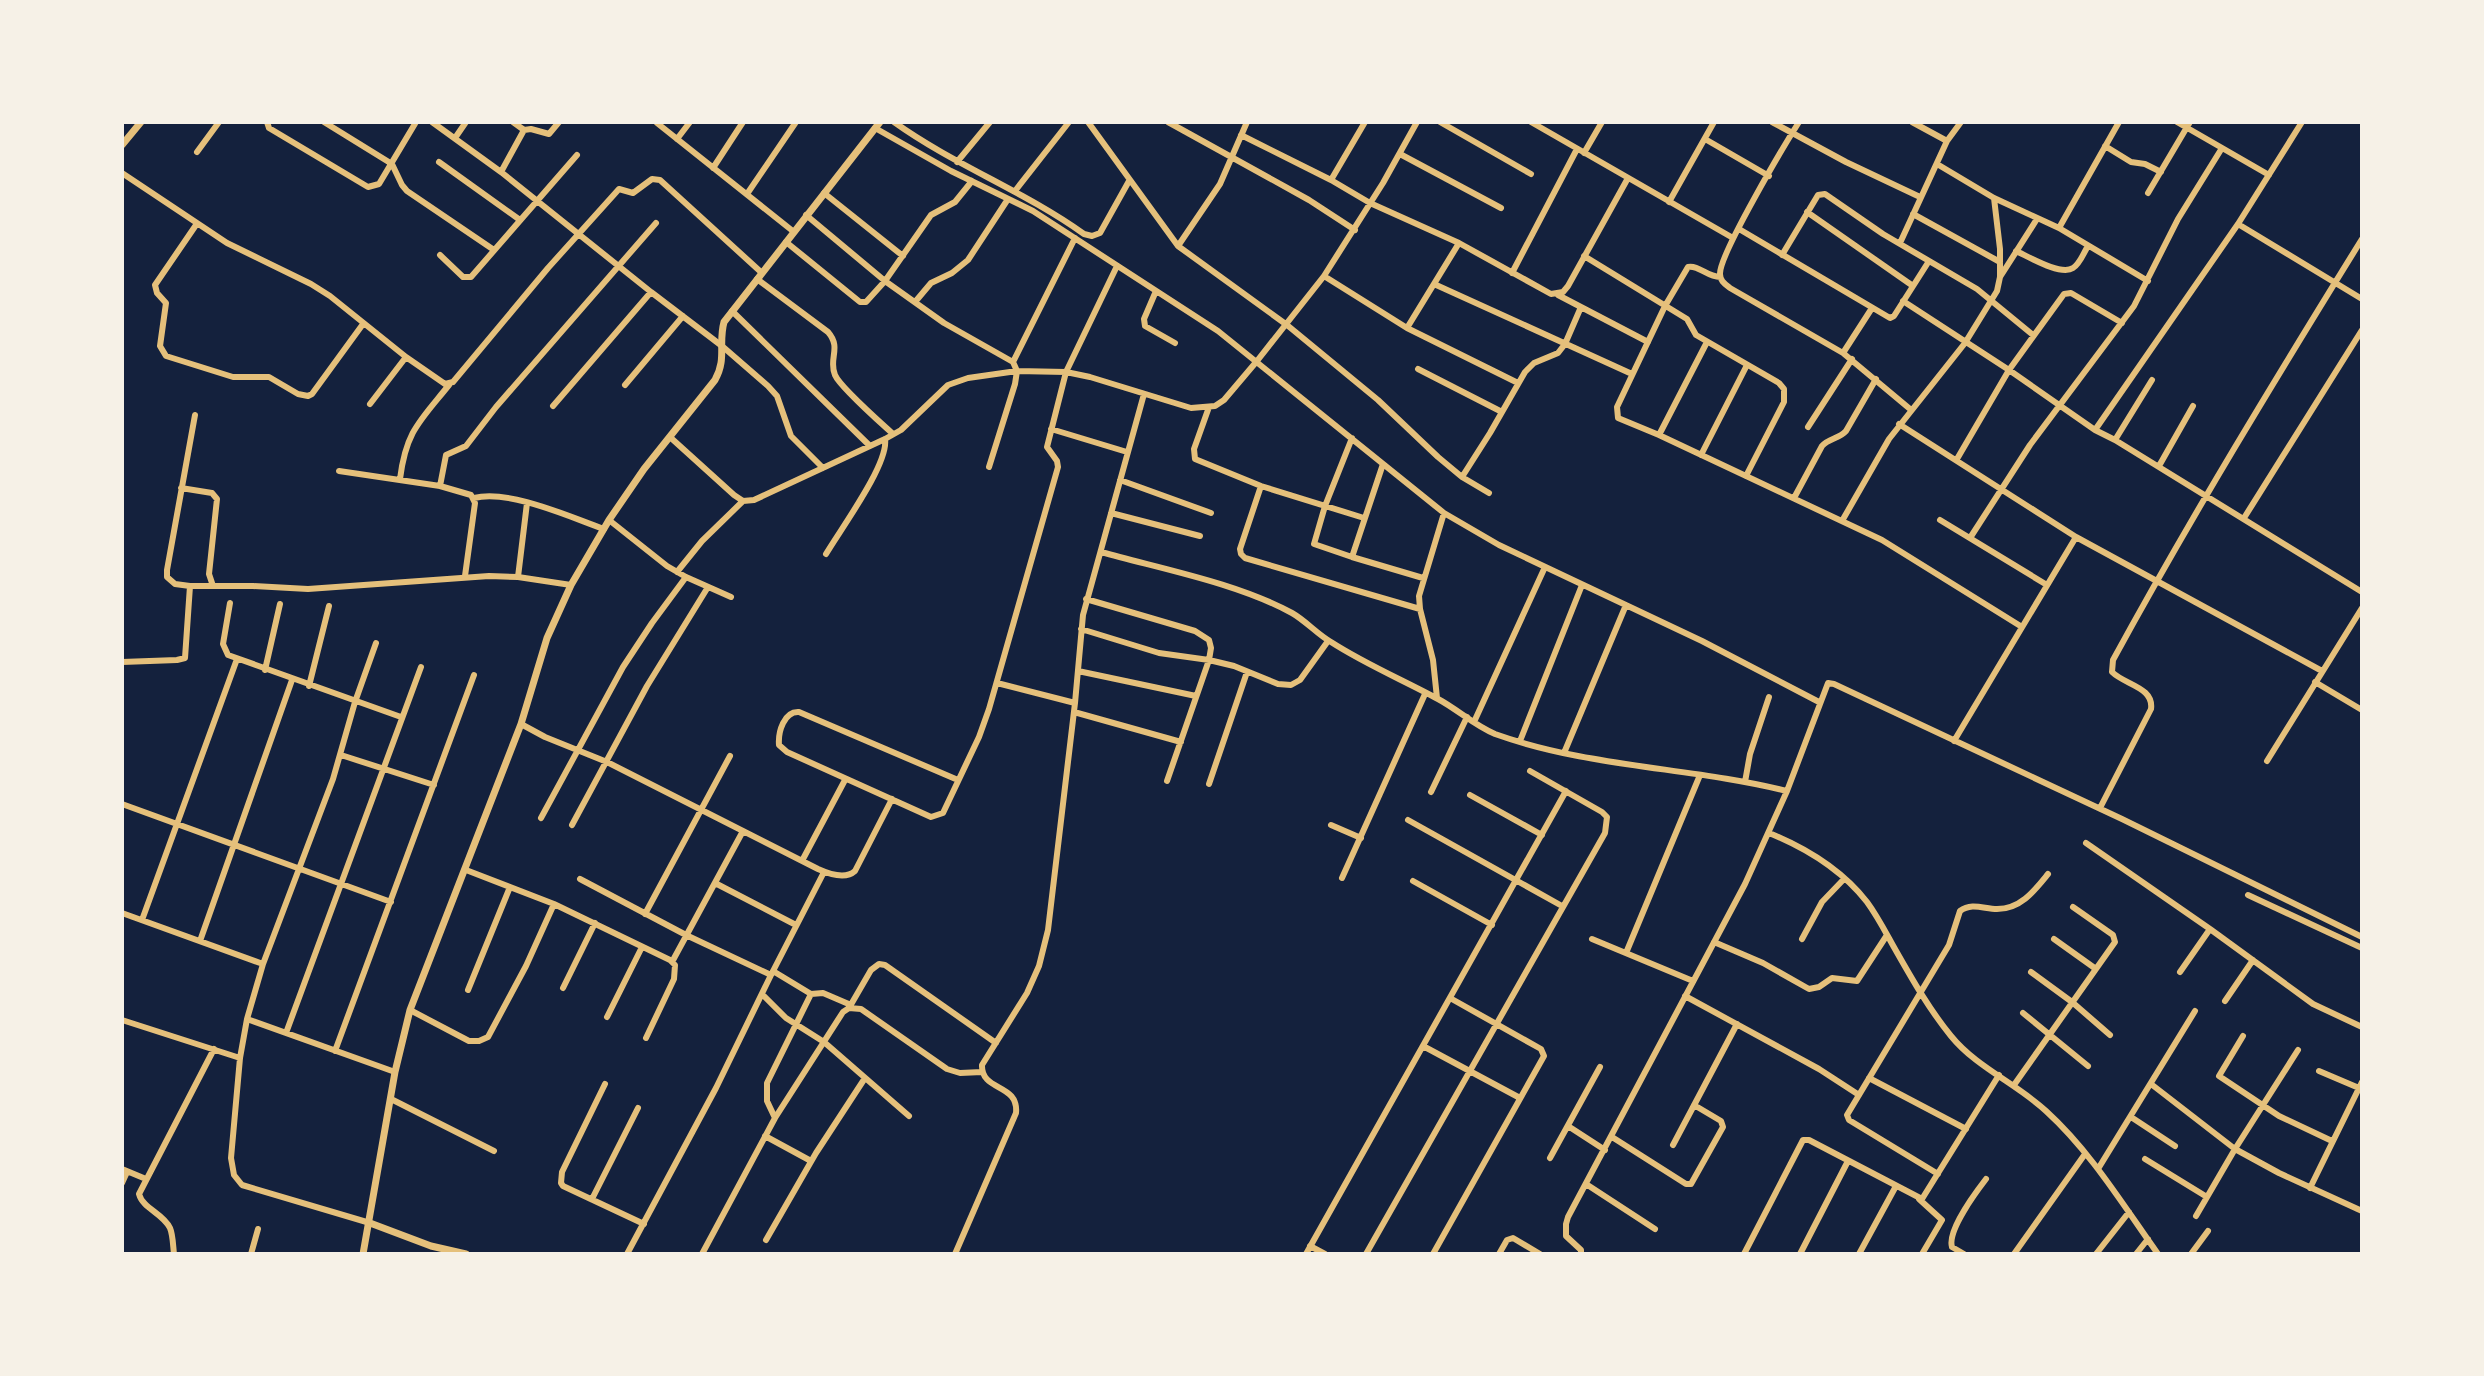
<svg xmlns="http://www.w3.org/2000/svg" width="2484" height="1376" font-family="Karla,sans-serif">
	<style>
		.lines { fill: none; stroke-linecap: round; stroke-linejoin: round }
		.minor { stroke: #e5c07b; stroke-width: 6 }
		.tertiary { stroke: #e5c07b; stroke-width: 7 }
	</style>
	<rect width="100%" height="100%" fill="#14213d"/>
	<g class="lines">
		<!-- minor -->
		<path class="minor" d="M267 122 269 128 368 187 379 184 416 122
			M324 122 392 164 402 185 407 191 494 250
			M432 122 501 172 651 292 722 346 768 386 777 396 791 436 823 468
			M513 122 524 130
			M894 122C954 165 1024 191 1084 234L1092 236 1100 233 1129 181
			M1088 122 1178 246 1287 325 1378 400 1438 457 1462 477 1489 493
			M1168 122 1309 200 1355 230
			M1440 122 1531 174
			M1531 122 1733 238
			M1772 122 1846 162 1920 197
			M1799 122C1785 144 1719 255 1720 274 1720 281 1725 284 1730 288L1843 353 1910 409
			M1912 122 1947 141
			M2177 122 2269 175
			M657 123 794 232
			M875 128 951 171 1033 211 1218 331 1444 513 1499 545 1702 641 1819 702
			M1241 135 1331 180 1370 203 1459 243 1551 294 1563 292 1568 286 1628 178
			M455 138 466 122
			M677 139 690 122
			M1705 139 1769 176
			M2105 146 2131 162 2145 164 2161 172
			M197 152 219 122
			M1584 153 1602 122
			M1400 154 1501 208
			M439 162 520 220
			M957 162 990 122
			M1937 164 1994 198 2059 228 2148 281
			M713 168 743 122
			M501 172 524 130 531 129 549 134 559 122
			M122 173 227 243 311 284 330 296 406 357 445 384 453 382 548 268 619 189 633 193 652 179 660 180 762 273
			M1331 180 1365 122
			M1015 191 1069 122
			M824 193 903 256
			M2148 193 2190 122
			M747 194 796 122
			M1669 202 1714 122
			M1807 212 1913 286
			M1913 214 2000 262
			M806 215 885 281 944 323 1013 362 1017 371 1015 384 989 467
			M2238 224 2362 299
			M196 225 155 285 157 293 166 303 160 346 166 356 233 377H269L298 394 308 396 312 394 363 324
			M2059 228 2119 122
			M1739 229 1890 318 1894 316 1929 261
			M786 242 860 302H866L885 281 931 215 955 202 972 181
			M1900 243 1947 141 1961 122
			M1178 246 1220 184 1247 122
			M2016 251C2029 257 2061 276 2073 268 2080 264 2084 252 2088 246
			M440 255 463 277H471L577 155
			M1782 255 1818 195 1825 194 1883 234 1977 289 2033 335
			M1584 256 1687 319 1696 335 1779 383 1784 389V402L1746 476
			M1512 273 1577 149
			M1324 276 1407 328 1518 383
			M1720 277C1707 277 1699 265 1688 267L1665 306 1617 407 1618 418 1659 435 1882 540 2022 627
			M2000 277 2037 219
			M757 279 828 332C842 348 828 359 835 375 840 387 881 423 893 434
			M1434 284 1632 374
			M1156 291 1144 319 1145 326 1175 343
			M1558 295 1648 342
			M1903 301 2009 370 2095 430 2115 440 2362 592
			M915 302 931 283 952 273 968 260 1008 199
			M732 311 870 446
			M1407 328 1459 243
			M1843 353 1872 308
			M1013 362 1075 238
			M1418 369 1502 412
			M625 385 683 316
			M370 404 406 357
			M553 406 651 292
			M1209 407 1194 449 1195 459 1261 486 1364 518
			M195 415 167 570V577L175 584 190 586H253L308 589 489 576 518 577 571 585
			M1899 424 2076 537 2322 671
			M1808 427 1852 359
			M1051 429 1127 452
			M2095 430 2238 224 2302 122
			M1659 435 1707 342
			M671 438 734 495 743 501 754 500 885 439 901 430 948 385 968 378 1017 371 1066 372 1090 377 1191 408 1215 406 1224 400 1257 361 1324 276 1383 183 1417 122
			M1352 438 1325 506 1314 544 1352 557 1423 578
			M2115 440 2152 380
			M1701 455 1747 365
			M1957 459 2009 370 2064 294 2071 293 2122 323
			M2159 466 2193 406
			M339 471 440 486 471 495 475 503 465 576
			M1462 477 1490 433 1525 372 1534 363 1558 353 1565 344 1581 307
			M400 479C406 431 420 421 449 385
			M1120 480 1211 513
			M440 486 446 455 466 446 496 407 656 223
			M1261 486 1240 549 1241 554 1245 558 1420 609
			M181 488 212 493 217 499 209 574 213 586
			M474 498C509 489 570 517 604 529
			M1794 498 1822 446C1829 438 1839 439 1846 431L1876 379
			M1111 513 1200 536
			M2244 518 2362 330
			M609 520 667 566 686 577 731 597
			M1940 520 2047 585
			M1842 521 1889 439 1965 343 1997 291 2000 277V249L1994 198
			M1970 538 2030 445 2134 306 2178 219 2222 148
			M1101 552C1162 569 1237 583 1292 613 1306 621 1317 634 1331 642 1365 664 1403 680 1438 699 1457 709 1475 726 1495 734 1590 768 1691 767 1787 791
			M826 554C840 530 889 464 885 439
			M1352 557 1383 464
			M677 572 702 541 743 501
			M518 577 527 503
			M1086 599 1195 631 1209 640 1211 648 1209 660 1167 781
			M230 603 223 644 228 655 401 717
			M1081 629 1159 653 1209 660 1234 666 1278 684 1291 685 1300 680 1328 641
			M122 662 177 660 185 658 190 586
			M265 670 280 604
			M1078 671 1196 696
			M2315 682 2362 710
			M997 683 1075 703
			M309 686 329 606
			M1437 698 1433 660 1420 609 1419 596 1444 513
			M1074 712 1181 742
			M1474 722 1545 567
			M521 724 545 737 607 762 818 869C829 874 845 880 855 871L892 799
			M1520 741 1582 585
			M1954 741 2076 537
			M1564 753 1626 605
			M341 755 434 785
			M2267 761 2362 608
			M958 780 799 712C784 711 778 732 779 745L787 752 931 817 943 813 979 737 989 709 1058 467 1057 461 1047 447 1066 372 1117 266
			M1745 782 1750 754 1769 697
			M1209 784 1247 672
			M1431 792 1467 717
			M1470 795 1542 835
			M122 804 391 902
			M2100 808 2151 709C2154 687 2125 685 2112 672L2113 660C2191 517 2276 378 2362 239
			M541 818 623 667 652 623 686 577
			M1408 820 1562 906
			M572 825 647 686 708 587
			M1331 825 1361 838
			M1769 833C1806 848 1842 870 1867 902 1878 917 1886 933 1895 949 1912 979 1929 1009 1951 1036 1976 1067 2017 1084 2046 1111 2091 1152 2123 1205 2158 1254
			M2086 843 2210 929 2313 1004 2362 1027
			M803 859 845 780
			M466 870 554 904 670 960 675 965 674 979 646 1038
			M1342 878 1425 694
			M580 879 686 935 771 975
			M1413 881 1492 925
			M715 883 796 925
			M2248 895 2362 948
			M122 913 263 964
			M645 914 730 756
			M142 920 237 659
			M1592 939 1693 981
			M1802 939 1822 902 1844 879
			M2054 939 2096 969
			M200 941 292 680
			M1714 942 1763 963 1809 989 1819 987 1832 978 1857 981 1887 935
			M1626 953 1700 775
			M672 962 743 831
			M773 971 811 994 823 993 851 1005
			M2031 972 2072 1002 2110 1035
			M2180 972 2210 929
			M563 988 595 923
			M468 990 510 887
			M763 995 786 1018 824 1042 909 1116
			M1685 996 1819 1069 1859 1095
			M2225 1001 2253 960
			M849 1008 871 970 879 964 885 965 996 1043
			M410 1010 469 1041H479L488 1037 526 966 554 904
			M2023 1013 2088 1066
			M607 1017 642 947
			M247 1019 395 1072
			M122 1020 240 1058
			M286 1033 421 667
			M2243 1036 2219 1076 2279 1116 2332 1141
			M1423 1046 1520 1098
			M335 1051 474 675
			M2319 1071 2359 1088
			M1869 1078 1966 1129
			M605 1084 562 1172 561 1183 563 1186 644 1224
			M2151 1084 2235 1149 2279 1173 2362 1211
			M2014 1085 2115 942 2113 935 2073 907
			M391 1099 494 1151
			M2131 1117 2175 1146
			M775 1118 767 1101V1083L811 994
			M1568 1126 1605 1150
			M765 1136 811 1161
			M1612 1137 1686 1184H1691L1723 1127 1721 1121 1694 1105
			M1673 1145 1737 1024
			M1550 1158 1600 1067
			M2145 1159 2207 1197
			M122 1169 146 1179
			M2098 1169 2195 1011
			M1938 1174 1849 1120 1847 1115 1949 945 1960 911C1972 902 1984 909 1997 909 2021 909 2035 890 2048 874
			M122 1183 127 1172
			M1586 1184 1655 1229
			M2310 1188 2362 1082
			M592 1199 638 1108
			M1919 1199 1942 1220 1922 1254
			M2196 1216 2235 1149 2298 1050
			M370 1223 242 1185 234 1175 231 1158 240 1058 247 1019 263 964 333 779 355 702 376 643
			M766 1240 816 1153 865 1078
			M1310 1246 1325 1254
			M174 1254C173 1246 173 1235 170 1228 163 1213 143 1209 139 1194L214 1049
			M251 1254 258 1229
			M627 1254 716 1088 771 975 824 872
			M702 1254 775 1118 843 1012 849 1008 861 1009 947 1069 960 1073 982 1072
			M955 1254 1016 1113C1019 1083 981 1092 982 1065L1027 993 1039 966 1048 930 1075 703 1083 615 1144 394
			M1306 1254 1566 791
			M1366 1254 1605 833 1607 817 1602 812 1530 771
			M1433 1254 1544 1056 1541 1049 1450 998
			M1499 1254 1507 1240 1513 1238 1540 1254
			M1581 1254V1250L1566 1236V1224L1568 1217 1745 884 1787 791 1828 683 1834 684 2122 819 2362 937
			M1744 1254 1803 1140H1809L1922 1199 1999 1075
			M1800 1254 1848 1161
			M1859 1254 1896 1186
			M1964 1254 1952 1247C1947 1231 1976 1192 1986 1179
			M2014 1254 2085 1154
			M2096 1254 2129 1212
			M2136 1254 2148 1239
			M2191 1254 2208 1231"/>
		<!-- tertiary -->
		<path class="tertiary" d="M122 145 141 122
			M370 1223 431 1246 466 1254
			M363 1254 395 1072 410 1010 521 724 547 638 571 585 609 520 644 469 715 380C727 359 718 344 724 322L880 122"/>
	</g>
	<!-- border -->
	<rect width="2484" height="1376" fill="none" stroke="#f6f1e7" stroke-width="248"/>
</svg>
